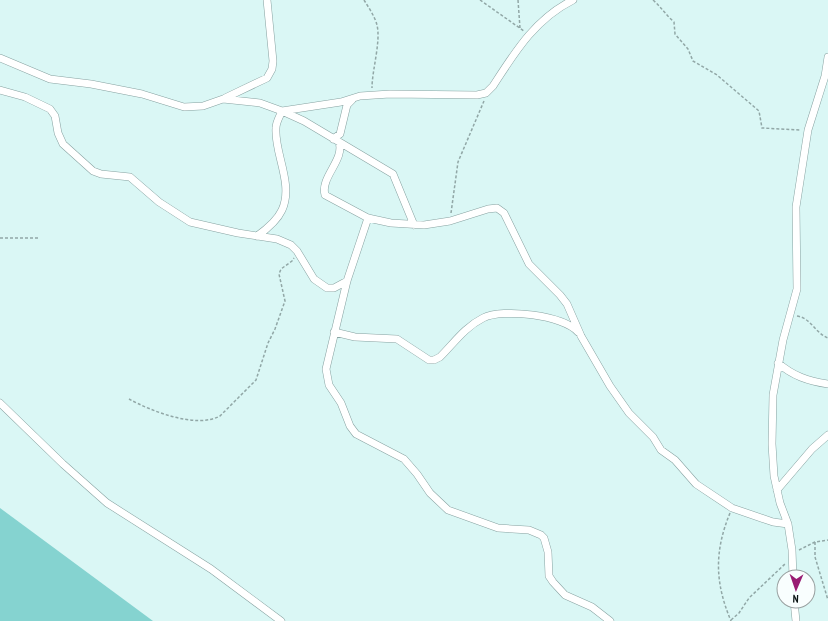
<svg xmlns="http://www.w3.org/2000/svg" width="828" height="621" font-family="'PT Sans Narrow',sans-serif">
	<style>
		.green { fill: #85d3d0 }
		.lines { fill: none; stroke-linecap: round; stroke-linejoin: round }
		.minor-casing { stroke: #87a2a1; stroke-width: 8 }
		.path { stroke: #91a7a6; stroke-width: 1.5; stroke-dasharray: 3 2; stroke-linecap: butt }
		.minor { stroke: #fff; stroke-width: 7 }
	</style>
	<rect width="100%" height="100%" fill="#daf7f5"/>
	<!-- green -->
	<path class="green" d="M0 508 153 621H0Z"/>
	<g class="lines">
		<defs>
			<path id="minor" d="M0 58 50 79 91 84 142 94 184 107 203 106 223 99 260 103 282 111 304 121 393 174 414 225
				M0 90 25 97 50 109 55 116 58 133 63 144 93 171 101 174 130 177 159 202 190 222 238 233 277 239 291 245 297 251 314 279 327 288H334L347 281
				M225 98 267 78 272 69 273 61 267 0
				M333 139 340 134 347 105 352 100
				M339 142C345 160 320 177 325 195L368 218 391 223 424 225 450 221 488 209 497 208 504 213 529 264 560 295 567 304 581 336 610 386 629 413 653 437 661 450 675 460 696 484 732 508 773 522 788 524
				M368 218 347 281 326 369 329 385 341 403 350 426 356 434 404 459 417 474 430 493 448 510 498 528 529 530 541 535 544 538 548 552 549 576 553 582 565 595 592 607 610 621
				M257 236C267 229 277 221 282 210 294 184 274 153 276 128 276 122 280 116 282 111L341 102 360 96 390 94 477 95 486 93 493 86C515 52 535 19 573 0
				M334 332 355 337 397 339 429 360H434L440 357C454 343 465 327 483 318 503 308 563 315 578 332
				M778 363C793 376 808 381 828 384
				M0 403 63 464 107 503 211 569 281 621
				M777 490 812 449 828 435
				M793 577 792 550 788 524 780 503 774 476 772 444 773 395 783 340 797 289 796 207 808 130 825 76 828 57
				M794 601 796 621"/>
		</defs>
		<!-- minor casing -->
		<use href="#minor" class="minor-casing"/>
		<!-- path -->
		<path class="path" d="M364 0C369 8 375 17 377 25 381 42 372 70 372 88
			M480 0 524 31
			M518 0 520 28
			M653 0C661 7 666 15 674 22L675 34 688 49 693 61 717 75 759 111 762 128 801 130
			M451 213 458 162 484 101
			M0 238H39
			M797 316C811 318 815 333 828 338
			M129 399C151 411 196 429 220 416L256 380 268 343 275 329 285 301 279 274 281 269 292 261 294 258
			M730 513C714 552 715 583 731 621
			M815 542V557L828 600
			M799 550 815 542 828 540
			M731 620 739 613 749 598 786 563"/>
		<!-- minor -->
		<use href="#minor" class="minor"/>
	</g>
	<!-- north arrow -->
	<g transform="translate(796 589) rotate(182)"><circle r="19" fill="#f9fefe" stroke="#99a0a0"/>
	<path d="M0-3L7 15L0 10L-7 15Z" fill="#991c73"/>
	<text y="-6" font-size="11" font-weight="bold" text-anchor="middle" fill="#0a1414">N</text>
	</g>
</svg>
